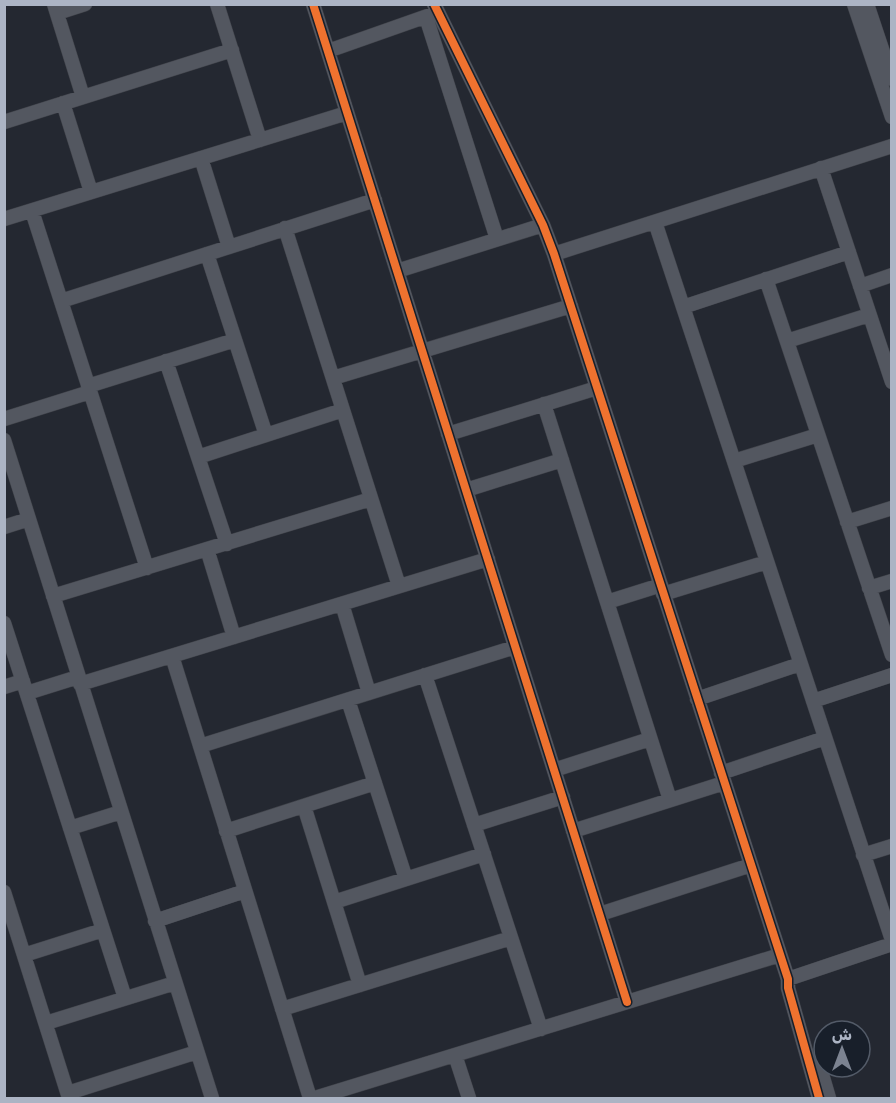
<svg xmlns="http://www.w3.org/2000/svg" width="896" height="1103" font-family="Rubik,'Noto Sans Arabic',sans-serif">
	<style>
		.lines { fill: none; stroke-linecap: round; stroke-linejoin: round }
		.minor-casing { stroke: #40434a; stroke-width: 15 }
		.minor { stroke: #535760; stroke-width: 14 }
		.cycleway-casing { stroke: #181f2a; stroke-width: 11 }
		.cycleway { stroke: #ef722f; stroke-width: 8 }
	</style>
	<rect width="100%" height="100%" fill="#242831"/>
	<g class="lines">
		<defs>
			<path id="minor" d="M54 4 83 97
				M217 4 260 140
				M313 4 627 1002
				M434 4 543 225 554 254 788 979V988L819 1098
				M854 4 892 117
				M867 4 892 79
				M57 13 85 4
				M426 17 497 239
				M328 51 433 14
				M63 103 91 192
				M4 122 232 50
				M201 158 229 247
				M821 168 892 382
				M32 211 147 568
				M4 219 347 113
				M655 222 892 940
				M285 228 399 586
				M207 254 266 435
				M554 254 892 146
				M397 271 543 225
				M766 279 892 655
				M860 286 892 275
				M61 301 375 200
				M683 307 849 252
				M787 341 869 315
				M166 361 227 544
				M333 378 571 306
				M88 386 235 340
				M544 404 670 800
				M4 419 90 392
				M448 434 597 388
				M4 440 212 1098
				M198 457 343 410
				M734 461 818 435
				M466 490 562 460
				M847 522 892 508
				M4 527 29 519
				M207 549 234 637
				M869 588 892 581
				M663 594 767 562
				M53 596 371 499
				M607 602 661 585
				M342 604 369 693
				M4 623 125 998
				M172 656 310 1098
				M425 675 541 1029
				M80 684 488 559
				M4 687 23 681
				M27 693 78 677
				M697 699 800 664
				M348 700 406 879
				M813 701 892 675
				M200 746 515 647
				M554 770 650 739
				M721 773 825 738
				M304 806 360 985
				M474 825 563 797
				M70 828 121 812
				M226 831 375 783
				M573 831 724 783
				M863 855 892 846
				M4 892 69 1098
				M334 902 484 854
				M600 914 751 865
				M155 921 245 891
				M24 955 103 930
				M788 979 892 944
				M282 1009 511 938
				M46 1023 175 983
				M455 1055 469 1098
				M819 1064 829 1098
				M68 1093 197 1052
				M315 1098 780 955"/>
		</defs>
		<!-- minor casing -->
		<use href="#minor" class="minor-casing"/>
		<!-- minor -->
		<use href="#minor" class="minor"/>
		<defs>
			<path id="cycleway" d="M313 4 627 1002
				M434 4 543 225 554 254 788 979V988L819 1098"/>
		</defs>
		<!-- cycleway casing -->
		<use href="#cycleway" class="cycleway-casing"/>
		<!-- cycleway -->
		<use href="#cycleway" class="cycleway"/>
	</g>
	<!-- border -->
	<rect width="896" height="1103" fill="none" stroke="#acb4c4" stroke-width="12"/>
	<!-- north arrow -->
	<g transform="translate(842 1049)"><circle r="28" fill="#181f2a" stroke="#535b68" stroke-width="1.5"/>
	<path d="M0-4.5L10 22L0 15L-10 22Z" fill="#7c8391"/>
	<text y="-9" font-size="16" font-weight="bold" text-anchor="middle" fill="#acb4c4">ش</text>
	</g>
</svg>
